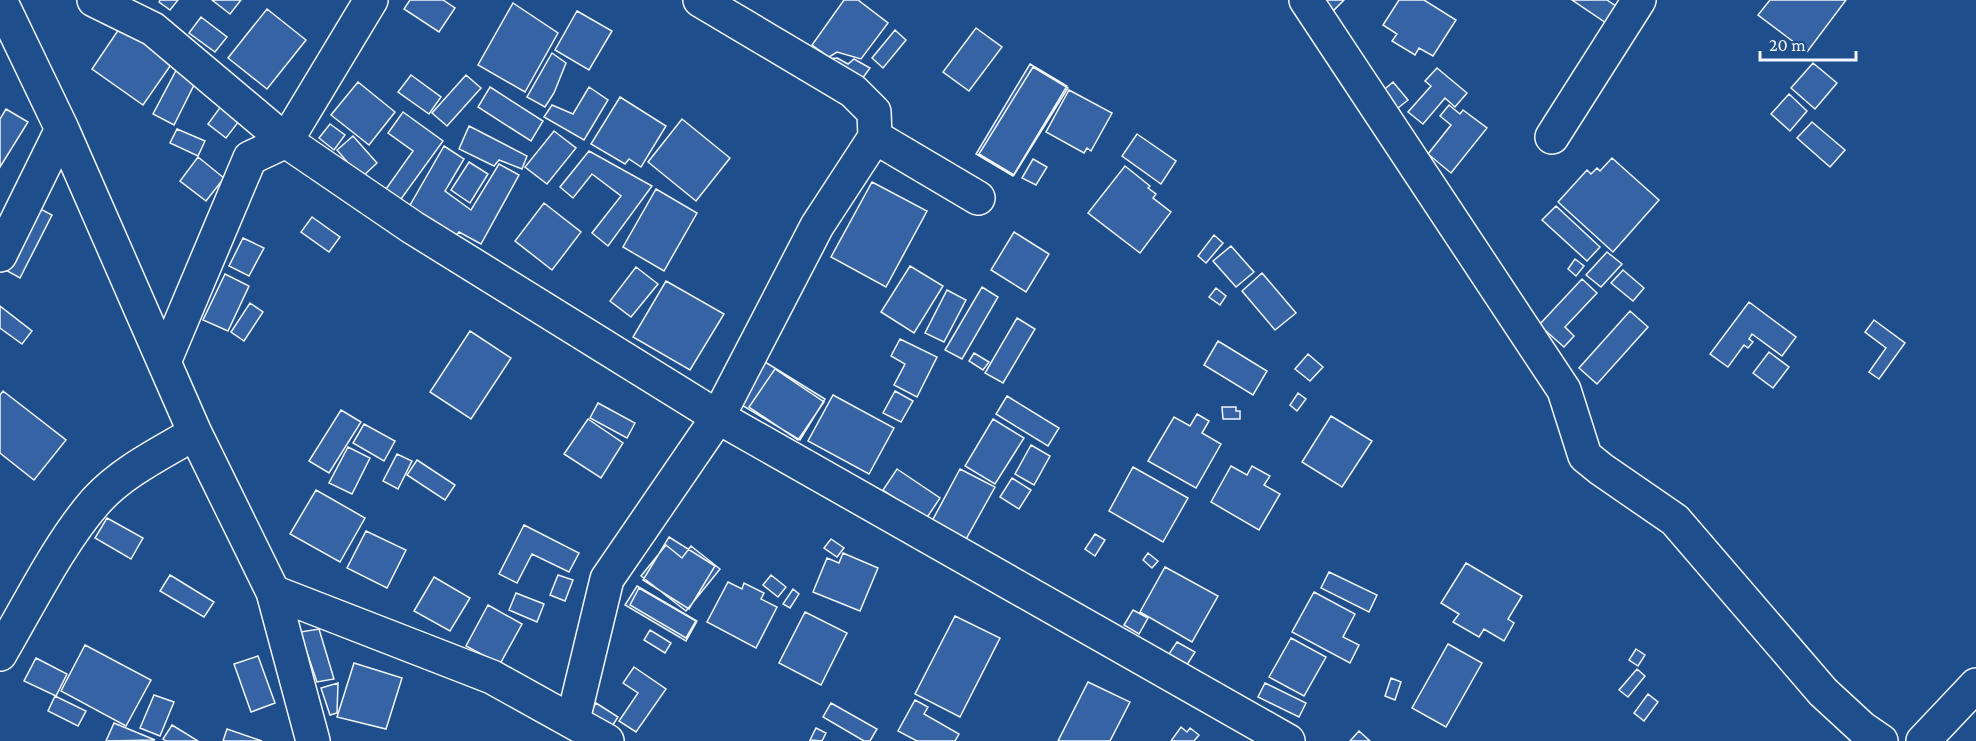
<svg xmlns="http://www.w3.org/2000/svg" width="1976" height="741" font-family="'Crimson Pro',serif">
	<style>
		.building { fill: #3563a3; stroke: #f2f6ff; stroke-width: 1.5 }
		.lines { fill: none; stroke-linecap: round; stroke-linejoin: round }
		.minor-casing { stroke: #f2f6ff; stroke-width: 36 }
		.minor { stroke: #1f4e8c; stroke-width: 33 }
	</style>
	<rect width="100%" height="100%" fill="#1f4e8c"/>
	<!-- building -->
	<path class="building" d="M160 0H178L170 10 159 2Z
		M212 0H241L230 14Z
		M410 0H443L455 8 439 32 404 9Z
		M844 0H858L888 23 861 59 837 52 829 57 812 45Z
		M1317 0H1344L1328 16Z
		M1399 0H1424L1456 20 1433 56 1419 48 1415 55 1392 41 1397 34 1383 25Z
		M1572 0H1607L1629 15 1618 31Z
		M1770 0H1846L1807 52 1758 15Z
		M513 3 558 33 525 92 478 65Z
		M267 9 306 40 267 89 228 58Z
		M577 11 612 31 589 70 555 50Z
		M201 17 227 37 215 52 189 33Z
		M123 23 175 59 143 105 92 69Z
		M976 28 1002 47 969 91 943 72Z
		M895 30 906 40 883 68 872 58Z
		M552 53 566 63 554 93 545 107 527 97Z
		M837 58 848 64 854 59 870 68 859 83 824 59Z
		M180 63 200 73 174 125 153 114Z
		M1813 63 1837 83 1815 109 1791 88Z
		M1030 64 1067 86 1013 176 976 154Z
		M1033 67 1068 88 1014 175 979 154Z
		M1437 68 1467 93 1455 107 1445 98 1423 124 1408 112 1431 86 1425 81Z
		M411 75 441 97 429 114 398 92Z
		M466 75 481 88 447 126 432 113Z
		M358 82 395 112 369 145 331 115Z
		M1393 82 1408 100 1393 112 1379 94Z
		M490 87 543 121 531 141 478 107Z
		M589 87 608 100 584 140 544 117 552 105 573 114Z
		M1069 90 1112 113 1091 151 1087 148 1084 153 1046 132Z
		M230 94 249 108 226 138 208 124Z
		M1789 94 1807 111 1790 131 1771 114Z
		M620 97 666 126 641 167 629 159 625 164 591 144Z
		M1449 105 1460 114 1463 110 1487 128 1451 173 1428 154 1451 125 1440 116Z
		M6 109 28 122 0 167V119Z
		M403 112 443 141 401 199 386 189 413 151 388 133Z
		M682 119 730 158 696 201 648 162Z
		M1812 122 1845 150 1830 167 1797 138Z
		M330 124 345 135 334 150 319 138Z
		M469 126 527 156 522 169 499 160 494 166 459 149Z
		M177 129 205 141 198 156 170 143Z
		M554 131 576 148 547 184 525 167Z
		M1137 134 1176 161 1161 184 1122 156Z
		M353 136 377 163 361 178 337 150Z
		M444 146 464 159 445 191 471 210 499 164 519 175 481 244 459 232 452 241 433 228 436 222 409 207Z
		M589 151 652 186 608 246 592 233 621 196 592 174 573 198 560 187Z
		M198 157 224 178 206 201 180 181Z
		M1612 158 1659 200 1613 252 1558 202 1587 170 1591 174 1597 168 1600 171Z
		M1033 159 1047 167 1036 185 1022 178Z
		M469 162 488 174 470 203 451 190Z
		M1125 166 1150 186 1148 188 1156 194 1153 198 1171 212 1140 253 1088 213Z
		M872 182 927 211 886 287 831 257Z
		M656 189 697 213 664 271 623 247Z
		M544 203 581 232 552 270 515 241Z
		M33 205 52 215 20 278 0 267Z
		M1556 206 1600 247 1587 261 1542 220Z
		M312 217 340 237 329 252 301 232Z
		M1014 232 1049 254 1026 292 991 270Z
		M1214 235 1223 243 1206 263 1198 256Z
		M243 238 264 248 249 276 229 266Z
		M1231 246 1254 272 1236 287 1213 261Z
		M1607 252 1622 264 1601 287 1586 275Z
		M1575 259 1584 266 1576 276 1568 269Z
		M910 266 943 286 914 333 881 312Z
		M636 267 658 284 631 317 610 301Z
		M1623 270 1644 288 1633 301 1611 283Z
		M1262 273 1296 313 1275 330 1242 291Z
		M225 274 249 286 228 331 203 320Z
		M1582 279 1597 293 1565 327 1574 336 1564 347 1539 325Z
		M666 281 724 314 690 370 633 337Z
		M982 287 998 297 962 359 945 350Z
		M1216 288 1226 296 1220 305 1209 297Z
		M947 290 966 300 944 342 925 333Z
		M1749 302 1796 337 1782 356 1752 334 1749 339 1753 342 1748 348 1744 345 1728 367 1710 354Z
		M250 303 263 312 244 341 231 332Z
		M0 306 32 331 22 344 0 328Z
		M1630 311 1648 327 1597 384 1579 368Z
		M1017 318 1035 329 1003 383 985 373Z
		M1874 320 1905 343 1879 379 1869 372 1886 348 1865 332Z
		M470 331 511 358 471 419 430 392Z
		M900 339 937 357 917 397 894 385 905 364 891 356Z
		M1218 341 1267 371 1253 395 1204 365Z
		M1769 352 1789 367 1773 388 1753 373Z
		M974 353 989 362 983 370 969 361Z
		M1308 354 1323 367 1310 381 1295 369Z
		M765 362 825 399 800 440 740 404Z
		M775 369 824 402 798 440 749 407Z
		M3 391 66 440 34 480 0 453V395Z
		M895 391 913 401 901 422 883 413Z
		M1298 393 1306 399 1297 411 1290 405Z
		M833 395 894 428 869 474 808 441Z
		M1007 396 1059 428 1048 446 996 414Z
		M598 403 635 423 627 438 590 418Z
		M1222 407H1236V411H1240V419H1223Z
		M341 410 361 422 329 473 309 461Z
		M1197 414 1209 421 1202 433 1221 444 1196 488 1148 461 1174 417 1190 426Z
		M1331 416 1372 441 1342 487 1302 462Z
		M588 419 623 443 601 478 564 454Z
		M993 419 1024 438 995 484 965 466Z
		M364 424 395 441 384 461 353 443Z
		M1031 445 1050 456 1034 485 1015 474Z
		M348 447 370 458 352 494 329 483Z
		M397 454 412 461 398 489 383 481Z
		M417 460 455 485 445 500 407 475Z
		M1231 466 1247 475 1252 466 1270 476 1264 485 1280 494 1259 530 1211 502Z
		M1133 467 1188 498 1163 542 1109 511Z
		M897 469 940 498 926 519 883 490Z
		M960 469 995 487 965 541 931 523Z
		M1012 478 1031 490 1019 509 1000 497Z
		M316 490 365 518 340 562 290 534Z
		M107 518 143 538 131 559 95 538Z
		M524 525 579 553 569 572 532 554 517 583 499 574Z
		M366 531 406 550 387 588 347 568Z
		M1095 534 1105 540 1095 556 1085 549Z
		M669 537 715 566 689 609 643 580Z
		M831 539 844 548 837 557 824 548Z
		M666 545 682 558 691 546 720 569 686 611 641 576Z
		M843 553 878 568 860 611 813 592 827 558 839 563Z
		M1148 553 1158 561 1152 568 1143 560Z
		M1466 563 1522 596 1508 619 1514 623 1504 641 1484 629 1479 637 1453 622 1459 614 1441 603Z
		M1165 567 1218 596 1192 642 1140 612Z
		M1329 572 1377 595 1369 612 1321 588Z
		M170 575 214 602 204 617 160 591Z
		M558 575 573 580 565 601 550 595Z
		M771 575 786 587 778 597 763 585Z
		M434 577 470 598 450 631 414 611Z
		M728 582 742 589 744 583 764 593 761 599 777 607 756 648 707 622Z
		M637 586 697 621 686 641 625 605Z
		M639 588 696 621 686 638 630 605Z
		M793 589 799 594 790 608 783 604Z
		M1314 592 1355 614 1343 637 1359 645 1350 663 1292 632Z
		M516 593 544 604 537 622 509 610Z
		M488 605 522 624 500 664 466 646Z
		M1133 610 1148 618 1139 634 1124 625Z
		M805 612 847 633 821 685 779 663Z
		M955 616 1000 638 960 717 915 694Z
		M319 629 334 679 317 682 300 632Z
		M650 630 671 643 665 653 644 640Z
		M1291 638 1326 657 1304 696 1269 677Z
		M1177 642 1195 652 1185 668 1167 657Z
		M1448 644 1482 663 1446 727 1412 708Z
		M85 645 151 680 126 726 61 691Z
		M1636 649 1645 655 1638 666 1629 660Z
		M258 656 275 703 251 712 234 664Z
		M36 658 67 674 56 696 24 681Z
		M354 663 402 678 386 729 337 717Z
		M634 667 666 689 636 732 619 721 638 693 623 683Z
		M1637 669 1645 676 1628 697 1619 690Z
		M1391 678 1401 682 1395 700 1385 696Z
		M1088 682 1130 702 1110 741H1058Z
		M338 683 337 713 330 715 321 688Z
		M1265 683 1306 703 1299 717 1258 697Z
		M1648 694 1658 702 1644 721 1634 713Z
		M154 695 174 702 160 736 140 728Z
		M55 696 86 711 78 726 48 711Z
		M915 700 928 707 924 714 959 734 955 741H917L898 731Z
		M596 703 618 717 609 731 587 719Z
		M831 703 877 729 870 741H864L823 717Z
		M114 723 155 740 106 741Z
		M172 725 198 741H166L163 739Z
		M1181 727 1187 732 1190 728 1199 735 1194 741H1171Z
		M816 728 826 733 822 741 810 740Z
		M227 729 262 741H223Z
		M1359 731 1370 741H1350Z"/>
	<g class="lines">
		<defs>
			<path id="minor" d="M0 0 62 129 195 433 273 592 313 741
				M94 0 153 29 286 141 412 227 718 417 1288 741
				M1306 0 1564 390 1585 456 1601 469 1675 520 1823 692 1862 728 1881 741
				M875 137 978 198
				M1552 137 1639 0
				M0 255 62 129
				M164 362 250 158 286 141 371 0
				M273 592 492 677 607 741
				M0 654C29 605 59 543 96 501 122 472 161 453 195 433
				M573 720 607 579 718 417 817 226 875 137 874 112 853 91 700 0
				M1923 741 1976 685"/>
		</defs>
		<!-- minor casing -->
		<use href="#minor" class="minor-casing"/>
		<!-- minor -->
		<use href="#minor" class="minor"/>
	</g>
	<!-- scale -->
	<path d="M1760 51v9h96v-9" fill="none" stroke="#f2f6ff" stroke-width="3"/>
	<text x="1769" y="51" font-size="18" fill="#f2f6ff" stroke="#1f4e8c" stroke-width="4.5" paint-order="stroke">20 m</text>
</svg>
